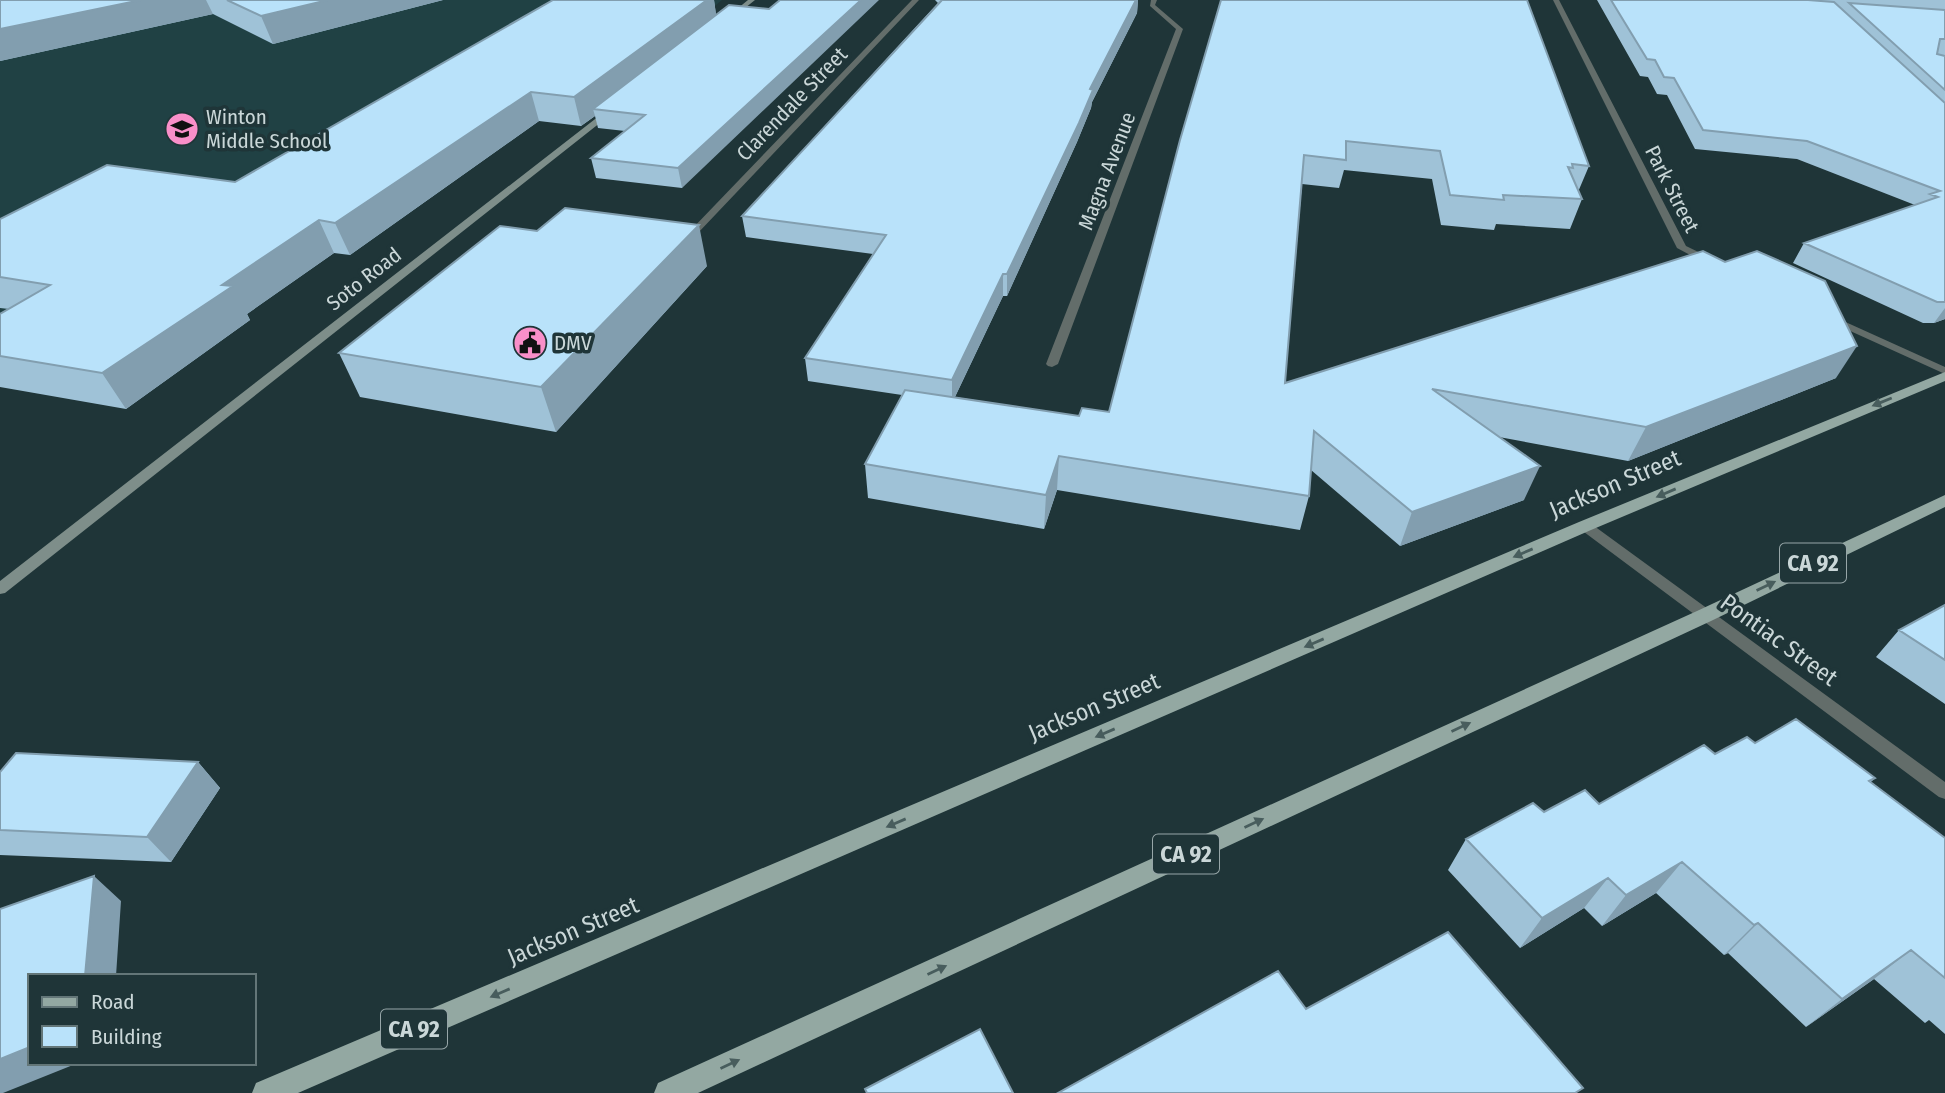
<svg xmlns="http://www.w3.org/2000/svg" width="1945" height="1093" font-family="'Fira Sans Condensed',sans-serif">
	<style>
		.built { fill: #204144 }
		.lines { fill: none; stroke-linecap: round; stroke-linejoin: round }
		.street { fill: #636d6a; fill-rule: evenodd }
		.secondary { fill: #7e8e8a; fill-rule: evenodd }
		.primary { fill: #93a8a2; fill-rule: evenodd }
		.wall { fill: #9fc2d7 }
		.shaded-wall { fill: #829eaf }
		.building { fill: #b9e2fa; stroke: #829eaf; stroke-width: 2 }
		.oneway { fill: #485d5d }
		.labels { text-anchor: middle; dominant-baseline: central; stroke-width: 7; stroke-linejoin: round; paint-order: stroke }
		.far-street-label { font-size: 21px; fill: #cad7d8; stroke: #1f3538 }
		.far-poi-label { font-size: 21px; fill: #cad7d8; stroke: #1f3538; text-anchor: start }
		.shield { fill: #1f3538; stroke: #97a6a8; stroke-width: 2 }
		.shield-label { font-size: 23px; font-weight: bold; fill: #cad7d8 }
		.street-label { font-size: 24px; fill: #cad7d8; stroke: #1f3538 }
	</style>
	<rect width="100%" height="100%" fill="#1f3538"/>
	<!-- built -->
	<path class="built" d="M0 0H722L710 10 0 315Z"/>
	<g class="lines">
		<!-- street -->
		<path class="street" d="M912 0H919L697 234H691V230Z
			M1151 0H1157L1155 5 1183 29 1058 364 1052 367 1048 366 1046 364 1176 29 1150 6Z
			M1553 0H1559L1686 246 1715 260V264H1707L1677 248Z
			M1830 315 1945 367V374L1826 320V316Z
			M1585 521 1590 523 1945 782V799L1939 797 1580 529 1578 526 1580 523Z"/>
		<!-- secondary -->
		<path class="secondary" d="M748 0H755L730 20H726V18Z
			M608 109 615 111 5 593 0 594V581Z"/>
		<!-- primary -->
		<path class="primary" d="M1945 372V381L1591 530 298 1093H252L256 1083 1579 522Z
			M1945 495V507L1711 621 698 1093H654L658 1083 1697 611Z"/>
	</g>
	<!-- wall -->
	<path class="wall" d="M0 0H443L273 44 213 14 0 61Z
		M553 0H714L716 15 682 188 596 178 591 158 625 131 598 128 595 116 581 126 539 121 350 255 334 253 247 314 250 320 126 409 0 387V314L9 309 0 308V219L235 182Z
		M935 0H1138L1137 13 1092 102 1091 108 1077 142 1007 296H1003L955 397 1079 416 1109 412 1221 0 1589 166 1578 192 1582 199 1570 229 1496 224 1494 230 1441 225 1432 179 1344 170 1339 188 1302 184 1285 383 1836 378 1628 461 1499 437 1524 500 1400 546 1311 470 1309 496 1300 530 1057 490 1044 529 868 498 865 464 902 395 808 381 805 358 873 254 746 237 742 216 938 3Z
		M1597 0H1945V319L1934 323H1923L1793 263 1804 243 1915 205 1797 159 1695 149 1667 95 1657 94 1648 77 1640 76Z
		M707 266 556 432 360 397 339 353Z
		M1945 605V704L1876 657 1899 630Z
		M1755 743 1875 778 1871 782 1945 838V1034L1929 1020 1925 1023 1874 979 1806 1027 1728 953 1724 955 1656 893 1602 926 1584 908 1520 948 1448 870 1466 839 1544 812 1599 804 1715 754Z
		M198 762 220 788 171 862 0 855V772Z"/>
	<!-- shaded-wall -->
	<path class="shaded-wall" d="M141 0H206L213 14 0 61V29Z
		M328 0H443L273 44 261 16Z
		M707 0H714L717 21 593 109 595 116 581 126 574 97Z
		M861 0H879L682 188 678 168Z
		M1136 0H1138L1137 13 1092 102 1091 108 1077 142 1007 296V274L1090 89Z
		M531 92 539 121 350 255 335 223Z
		M319 220 334 253 247 314 250 320 126 409 102 373 222 285Z
		M699 225 707 266 556 432 541 387Z
		M1003 274V296L952 403V380Z
		M1945 308V319L1934 323Z
		M1857 346 1836 378 1628 461 1646 427Z
		M1059 456 1057 490 1044 529 1046 495Z
		M1540 466 1524 500 1400 546 1412 512Z
		M198 762 220 788 171 862 147 837Z
		M1682 862 1656 893 1602 926 1626 895Z
		M94 876 121 901 116 976H85Z
		M1608 878 1584 908 1520 948 1542 918Z
		M1758 923 1728 953 1724 955 1754 925Z
		M1911 950 1874 979 1806 1027 1842 999Z
		M30 1047V1063H78L3 1093H0V1059Z"/>
	<!-- building -->
	<path class="building" d="M0 0H141L0 29Z
		M227 0H328L261 16Z
		M553 0H707L574 97 531 92 335 223 319 220 222 285 233 286 102 373 0 356V314L50 285 0 277V219L107 165 235 182Z
		M780 0H861L678 168 591 158 645 115 593 109 729 5 769 9Z
		M942 0H1136L1090 89 1093 90 1079 123 1007 274H1003L952 380 805 358 886 235 742 216Z
		M1221 0H1527L1589 166 1572 164 1573 168 1568 167 1582 199 1503 195 1504 200 1450 195 1440 151 1346 141V160L1304 155 1285 383 1703 251 1725 262 1757 251 1825 281 1857 346 1646 427 1432 389 1540 466 1412 512 1314 431 1309 496 1059 456 1046 495 865 464 905 390 1079 416 1082 408 1109 412 1180 140Z
		M1611 0H1808L1834 2 1945 103V302H1937L1804 243 1938 197 1930 194 1940 191 1807 141 1703 130 1674 78 1664 77 1655 60 1647 59Z
		M1849 3 1945 10V39H1940L1937 54 1945 56V90Z
		M565 208 699 225 541 387 339 353 500 226 537 231Z
		M1945 605V660L1899 630Z
		M1796 719 1875 778 1869 781 1945 838V978L1911 950 1842 999 1758 923 1754 925 1682 862 1626 895 1608 878 1542 918 1466 839 1533 803 1544 812 1585 790 1599 804 1704 745 1715 754 1747 737 1755 743Z
		M16 753 198 762 147 837 0 830V772Z
		M94 876 85 976H30V1047L0 1059V909Z
		M1448 932 1583 1088 1575 1093H1058L1278 971 1306 1009Z
		M980 1029 1013 1093H867L865 1089Z"/>
	<!-- one-way arrows -->
	<defs><path id="oneway-solid" d="M-6-.8H1V-3.2L6.5 0L1 3.2V.8H-6Z" transform="scale(1.75)"/></defs>
	<g class="oneway">
		<use href="#oneway-solid" transform="translate(1882 402) rotate(158)"/>
		<use href="#oneway-solid" transform="translate(1666 493) rotate(157)"/>
		<use href="#oneway-solid" transform="translate(1523 553) rotate(157)"/>
		<use href="#oneway-solid" transform="translate(1766 586) rotate(-26)"/>
		<use href="#oneway-solid" transform="translate(1314 643) rotate(157)"/>
		<use href="#oneway-solid" transform="translate(1461 727) rotate(-25)"/>
		<use href="#oneway-solid" transform="translate(1105 733) rotate(157)"/>
		<use href="#oneway-solid" transform="translate(896 823) rotate(157)"/>
		<use href="#oneway-solid" transform="translate(1254 823) rotate(-25)"/>
		<use href="#oneway-solid" transform="translate(937 970) rotate(-25)"/>
		<use href="#oneway-solid" transform="translate(500 993) rotate(157)"/>
		<use href="#oneway-solid" transform="translate(730 1064) rotate(-25)"/>
	</g>
	<!-- icons -->
	<defs>
		<symbol id="school-disc" viewBox="-11 -11 22 22"><circle r="9.5" fill="#f98fc9" stroke="#1f3538"/><path d="M0-5L7-2L0 1L-7-2ZM-4 1L0 2.5L4 1V4Q0 6-4 4Z" fill="#111"/></symbol>
		<symbol id="civic-disc" viewBox="-11 -11 22 22"><circle r="9.5" fill="#f98fc9" stroke="#1f3538"/><path d="M-.6-6.5H3V-4.5H.6V-3L4-1V1h2V6H-6V1h2V-1L-.6-3ZM-1.2 2.5V6h2.4V2.5Z" fill="#111"/></symbol>
	</defs>
	<g fill-rule="evenodd">
		<use href="#school-disc" x="163" y="110" width="38" height="38"/>
		<use href="#civic-disc" x="511" y="324" width="38" height="38"/>
	</g>
	<g class="labels">
		<!-- far-street labels -->
		<g class="far-street-label">
			<text transform="translate(792 104) rotate(-46)">Clarendale Street</text>
			<text transform="translate(1107 171) rotate(-69)">Magna Avenue</text>
			<text transform="translate(1672 189) rotate(63)">Park Street</text>
			<text transform="translate(364 279) rotate(-38)">Soto Road</text>
		</g>
		<!-- far-poi labels -->
		<g class="far-poi-label">
			<text x="206" y="117">Winton<tspan x="206" dy="24">Middle School</tspan></text>
			<text x="554" y="343">DMV</text>
		</g>
		<!-- shield labels -->
		<g class="shield">
			<rect x="1780" y="543.5" width="66" height="39" rx="5"/>
			<rect x="1153" y="834.5" width="66" height="39" rx="5"/>
			<rect x="381" y="1009.5" width="66" height="39" rx="5"/>
		</g>
		<g class="shield-label">
			<text x="1813" y="563">CA 92</text>
			<text x="1186" y="854">CA 92</text>
			<text x="414" y="1029">CA 92</text>
		</g>
		<!-- street labels -->
		<g class="street-label">
			<text transform="translate(1615 484) rotate(-23)">Jackson Street</text>
			<text transform="translate(1779 640) rotate(36)">Pontiac Street</text>
			<text transform="translate(1094 707) rotate(-23)">Jackson Street</text>
			<text transform="translate(573 931) rotate(-23)">Jackson Street</text>
		</g>
	</g>
	<!-- legend -->
	<rect x="28" y="974" width="228" height="91" fill="#1f3538" stroke="#637678" stroke-width="2"/>
	<rect x="42" y="997" width="35" height="10" fill="#93a8a2" stroke="#637678" stroke-width="2"/>
	<text x="91" y="1009" font-size="21" fill="#cad7d8">Road</text>
	<rect x="42" y="1026" width="35" height="21" fill="#b9e2fa" stroke="#637678" stroke-width="2"/>
	<text x="91" y="1044" font-size="21" fill="#cad7d8">Building</text>
</svg>
